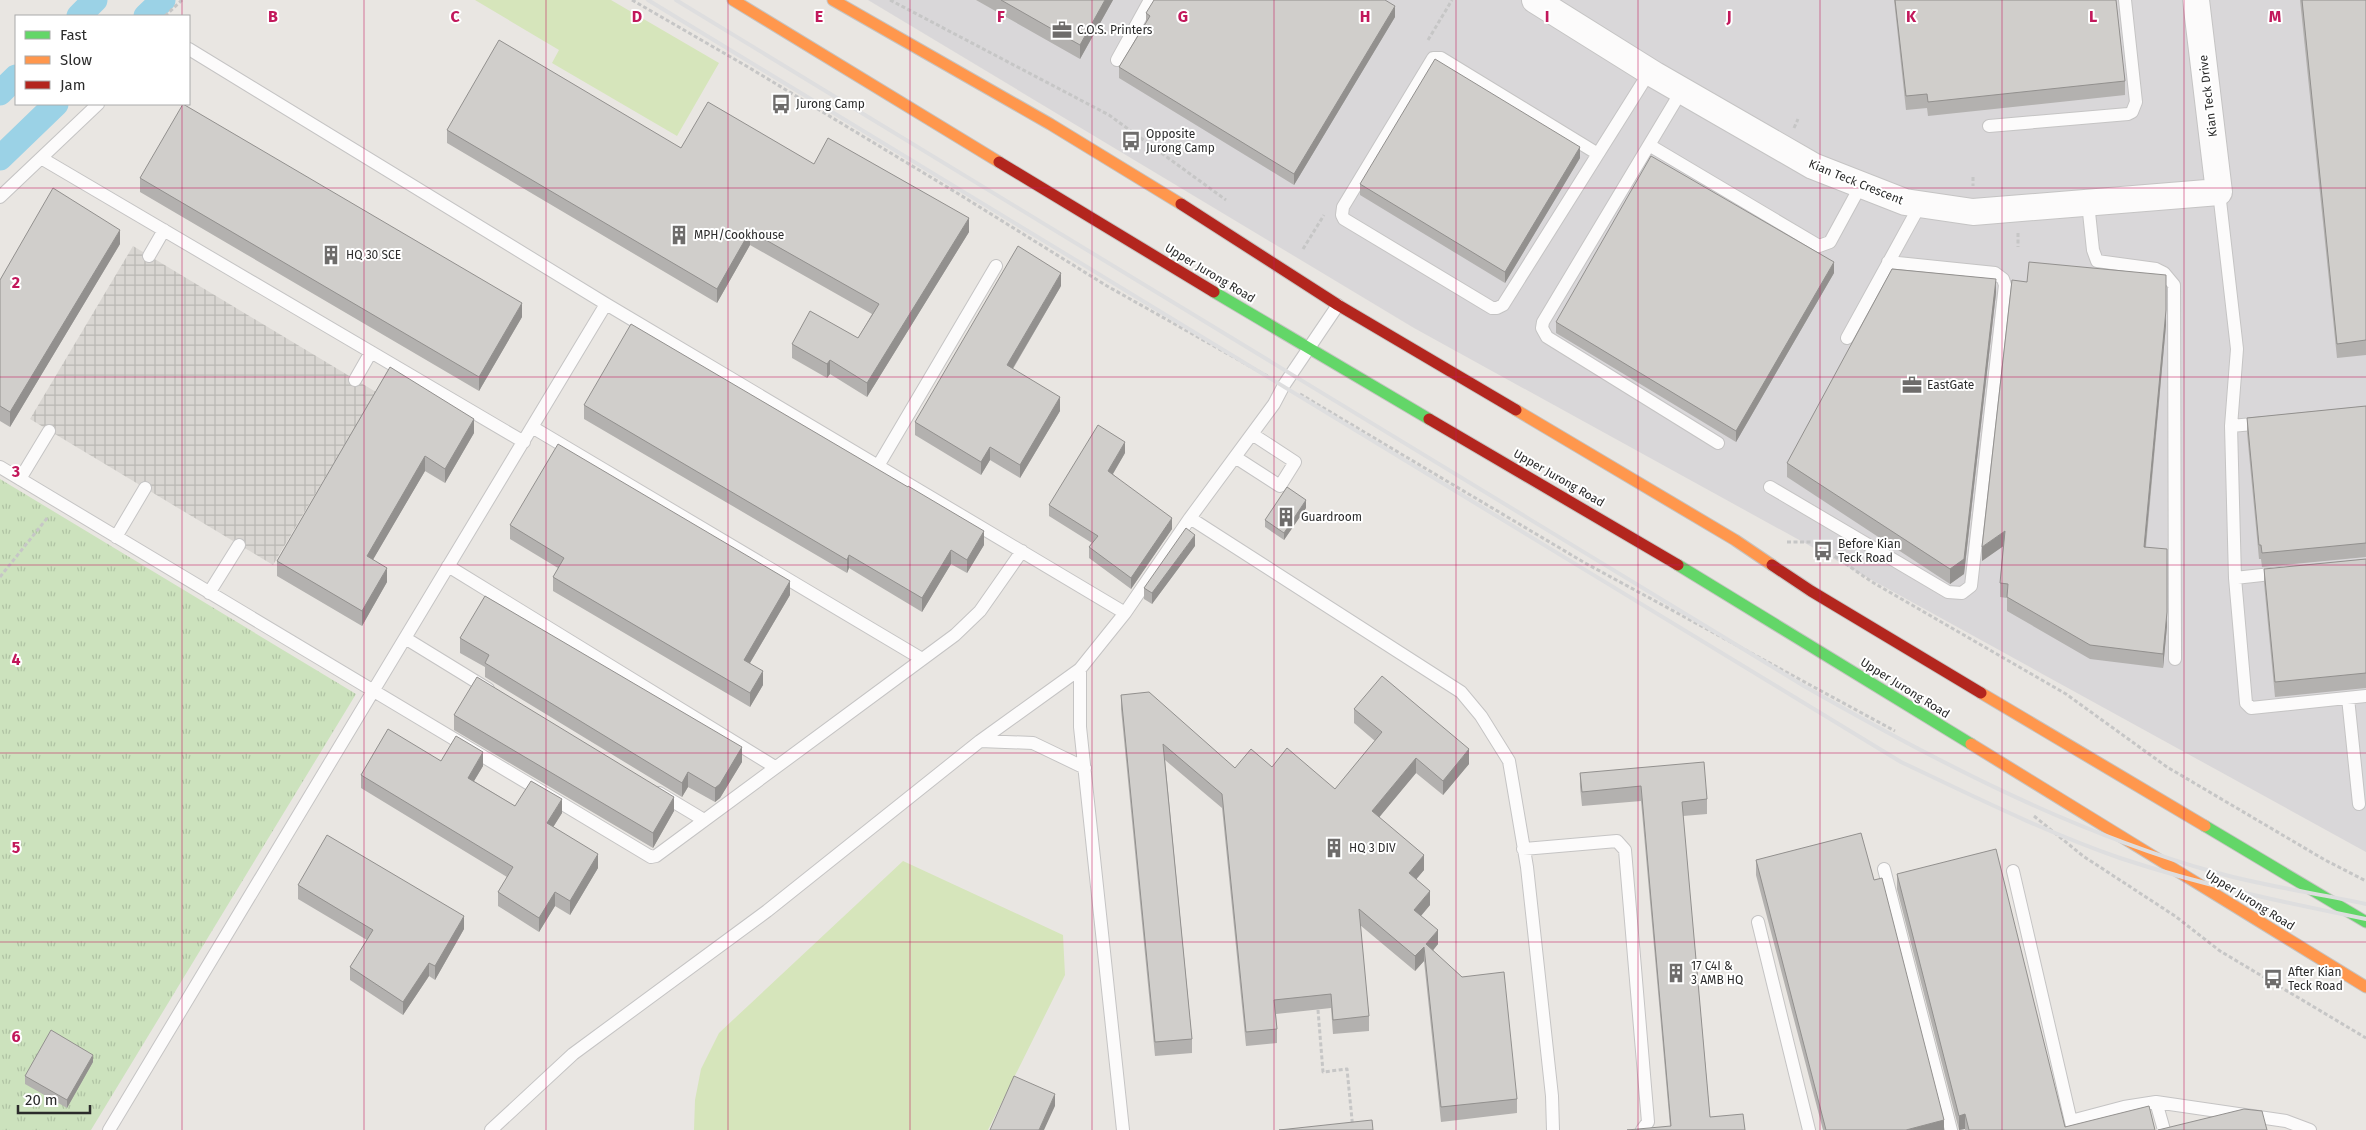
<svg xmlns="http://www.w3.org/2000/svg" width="2366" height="1130" font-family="'Fira Sans',sans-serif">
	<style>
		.industrial { fill: #d9d7d9 }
		.grass { fill: url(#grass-tufts) }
		.pitch { fill: #d6e5bb }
		.plaza { fill: url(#plaza-grid) }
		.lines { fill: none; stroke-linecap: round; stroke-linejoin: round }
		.canal { stroke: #9bd2e6; stroke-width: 25 }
		.lane-casing { stroke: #c5c4c4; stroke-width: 14 }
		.street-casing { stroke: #c5c4c4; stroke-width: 28 }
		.fast-casing { stroke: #c5c4c2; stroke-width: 13 }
		.slow-casing { stroke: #c5c4c2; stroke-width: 13 }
		.jam-casing { stroke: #c5c4c2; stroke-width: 13 }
		.path { stroke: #c6c6c6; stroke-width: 3; stroke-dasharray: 4 2.5; stroke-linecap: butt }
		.lane { stroke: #fcfbfb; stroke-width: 12 }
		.street { stroke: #fcfbfb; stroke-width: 26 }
		.fast { stroke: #63d668; stroke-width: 11 }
		.slow { stroke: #ff974d; stroke-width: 11 }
		.jam { stroke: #b3261e; stroke-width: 11 }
		.rail { stroke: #dededf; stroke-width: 4 }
		.wall { fill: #b3b1af }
		.shaded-wall { fill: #92908e }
		.building { fill: #d0cecb; stroke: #92908e }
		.grid { fill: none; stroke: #c2185b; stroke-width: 1; stroke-opacity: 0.55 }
		.labels { text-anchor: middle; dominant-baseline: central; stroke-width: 4; stroke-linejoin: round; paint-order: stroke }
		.poi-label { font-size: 12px; fill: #2b2b2b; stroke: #fff; text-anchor: start }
		.street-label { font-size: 12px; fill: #2b2b2b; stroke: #fff }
		.grid-label { font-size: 16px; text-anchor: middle; font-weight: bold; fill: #c2185b; stroke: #fff; stroke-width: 4; stroke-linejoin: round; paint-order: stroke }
	</style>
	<defs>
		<pattern id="grass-tufts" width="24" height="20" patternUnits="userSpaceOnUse" patternTransform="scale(1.25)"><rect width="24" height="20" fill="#cce2bd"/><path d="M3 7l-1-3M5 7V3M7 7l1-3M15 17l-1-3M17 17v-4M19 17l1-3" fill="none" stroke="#afc2a3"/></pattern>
		<pattern id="plaza-grid" width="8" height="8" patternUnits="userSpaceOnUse" patternTransform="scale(1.25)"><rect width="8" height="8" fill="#d9d6d2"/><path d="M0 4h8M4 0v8" fill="none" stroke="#bab8b4"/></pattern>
	</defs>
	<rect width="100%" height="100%" fill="#e9e6e2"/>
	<!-- industrial -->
	<path class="industrial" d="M868 0H2366V852L1414 328Z"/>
	<!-- grass -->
	<path class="grass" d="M0 479 356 694 91 1130H0Z"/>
	<!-- pitch -->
	<path class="pitch" d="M475 0H611L719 63 677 136 552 63 559 50Z
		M903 861 1063 935 1065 975 988 1130H694L695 1100 701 1069 719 1033Z"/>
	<!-- plaza -->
	<path class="plaza" d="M133 246 376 392 273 565 30 419Z"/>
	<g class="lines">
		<!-- canal -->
		<path class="canal" d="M79 16 95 0
			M146 16 163 0
			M0 93 16 77
			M0 158 56 104"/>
		<defs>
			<path id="lane" d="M189 49 606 304 1125 613
				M1117 60 1150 0
				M1682 90 1543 322 1542 328 1547 337 1718 443
				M1989 126 2128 114 2132 112 2136 102 2125 0
				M1649 145 1819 246 1830 242 1861 185
				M1598 154 1441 58H1433L1343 207 1342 215 1344 219 1492 308H1497L1503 305 1630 103 1650 71
				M41 158 524 442
				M2219 192 2237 349 2231 426 2235 578 2246 703 2251 708 2366 696
				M0 197 98 104
				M2088 203 2093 250 2097 261 2156 269 2164 273 2174 285 2175 659
				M149 256 164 230
				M1847 338 1920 205
				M355 380 371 352
				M2231 426 2264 423
				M532 427 922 659
				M1235 457 1280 486 1295 462 1252 434
				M878 466 996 266
				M0 467 651 857 656 856 955 635 980 611 1022 551
				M20 479 49 431
				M1770 487 1948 592 1962 593 1971 586 2005 285 2003 279 1995 273 1888 262
				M1190 518 1461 692 1481 716 1509 761 1527 867 1552 1096 1553 1130
				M116 537 145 488
				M448 566 775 767
				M2235 578 2280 573
				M209 593 239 545
				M405 638 488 689
				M1080 669V727L1123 1130
				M2348 698 2359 804
				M980 741 1033 743 1085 768
				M659 793 704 820
				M1523 849 1617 841 1625 850 1648 1122 1642 1130
				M1884 869 1951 1130
				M2013 871 2073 1130
				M1758 922 1809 1130
				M2156 1102 2164 1130
				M2071 1121 2124 1107 2156 1102 2286 1121 2310 1130
				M109 1130 606 304
				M491 1130 573 1054 767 911 980 741 1080 669 1125 613 1190 518 1274 404 1284 385 1338 305"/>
			<path id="street" d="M1535 0 1655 75 1813 166 1905 202 1973 212 2219 192 2196 0"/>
			<path id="fast" d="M1214 292 1429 419
				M1678 565 1971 744
				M2205 826 2366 922"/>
			<path id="slow" d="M733 0 999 162
				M833 0 1050 124 1181 204
				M1516 410 1735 540 1772 565
				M1981 693 2205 826
				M1971 744 2366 987"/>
			<path id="jam" d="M999 162 1214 292
				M1181 204 1338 305 1516 410
				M1429 419 1678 565
				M1772 565 1811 591 1981 693"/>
		</defs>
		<!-- lane casing -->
		<use href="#lane" class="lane-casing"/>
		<!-- street casing -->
		<use href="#street" class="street-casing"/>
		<!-- fast casing -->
		<use href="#fast" class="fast-casing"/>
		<!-- slow casing -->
		<use href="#slow" class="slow-casing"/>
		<!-- jam casing -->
		<use href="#jam" class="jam-casing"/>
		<!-- path -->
		<path class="path" d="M632 0 748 67 957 193 1107 286 1269 377
			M890 0 1109 115 1226 200
			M165 16 182 0
			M1428 40 1452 0
			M1794 128 1798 119
			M1973 177V186
			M2018 233V247
			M1303 249 1324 215
			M1300 394 1585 563 1895 731
			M1787 542H1814L1872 582 2066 694 2167 767 2325 860 2366 881
			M0 577 48 517
			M2034 816 2083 856 2175 916 2220 951 2366 1038
			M1318 1010 1323 1072 1347 1069 1353 1130"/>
		<!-- lane -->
		<use href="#lane" class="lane"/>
		<!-- street -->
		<use href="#street" class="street"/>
		<!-- fast -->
		<use href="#fast" class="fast"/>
		<!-- slow -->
		<use href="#slow" class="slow"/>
		<!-- jam -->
		<use href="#jam" class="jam"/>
		<!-- rail -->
		<path class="rail" d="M648 0 1901 762C1973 796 2045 832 2120 858 2201 885 2282 902 2366 919
			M676 0 1804 686C1932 759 2071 832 2214 872 2263 886 2316 893 2366 904"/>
	</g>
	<!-- wall -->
	<path class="wall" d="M976 0H1113L1080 59Z
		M1894 0H2116L2125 81V95L1928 116 1927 108 1906 110Z
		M2300 0H2366V355L2337 358Z
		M1146 13 1395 17 1294 185 1119 78V67L1146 22Z
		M447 130 681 148 814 164 969 232 867 397 830 374 827 378 792 358V344L858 338 872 314 750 245 717 303 447 143Z
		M1580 158 1505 283 1360 195V184Z
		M140 178 522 317 479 391 140 192Z
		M120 244 10 427 0 421V280Z
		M1834 273 1736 442 1556 333V322Z
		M1061 286 1013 369 1060 411 1020 478 990 460 981 475 915 435V422Z
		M1996 293 1964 574 1950 584 1787 477V463Z
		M2166 325 2146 547 2167 626 2163 668 2090 659 2007 611V598L2000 597V583L2003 546 1982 561Z
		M390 367 474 433 445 483 425 471 373 559 387 582 362 626 277 576V561Z
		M584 405 984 545 967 573 951 564 922 612 849 568 847 573 584 419Z
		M2366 406V557L2262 567 2261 559H2259L2247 433V418Z
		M1125 453 1113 474 1172 529 1131 589 1089 558V547L1092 543 1049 516V505Z
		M1306 508 1284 540 1265 527V520Z
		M510 525 790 595 750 663 763 685 750 707 553 591V577L558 568 510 539Z
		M1195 546 1152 604 1144 599V588Z
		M2366 559V688L2275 697 2264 583V569Z
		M460 638 742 762 720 798 715 802 688 787 682 797 485 677V667L460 653Z
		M1121 695 1235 768 1272 767 1335 789 1375 741 1354 723V709L1469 764 1443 795 1416 773 1379 817 1424 870 1416 879 1430 905 1421 916 1438 944 1433 950 1517 1099V1113L1441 1122 1424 961 1415 971 1360 925 1369 1016V1031L1333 1034 1331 1008 1276 1014 1277 1029V1043L1246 1046 1222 808 1165 760 1192 1039V1053L1155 1056 1121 709Z
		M454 715 674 811 653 848 454 730Z
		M441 761 483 766 474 781 515 806 562 813 553 827 598 868 570 915 555 906 539 932 498 906V892L507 877 361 788V775Z
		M1580 773 1707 799V814L1683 816 1710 1117 1670 1126 1641 801 1582 806 1580 787Z
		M1756 860 1874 880 1944 1130H1823L1756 875Z
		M1897 874 2065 1127 2155 1130H1965V1129L1959 1130 1897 889Z
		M298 885 464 929 435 980 429 976 403 1015 350 980V967L367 940 298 899Z
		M93 1062 67 1108 25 1084V1076Z"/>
	<!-- shaded-wall -->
	<path class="shaded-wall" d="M1105 0H1113L1080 59V45Z
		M1395 6V17L1294 185V174Z
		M1580 147V158L1505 283V272Z
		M969 218V232L867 397V383Z
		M120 230V244L10 427V412Z
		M750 231V245L717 303V289Z
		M1834 262V273L1736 442V431Z
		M1061 273V286L1007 378V365Z
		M1996 279V293L1964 574 1950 584V569Z
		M522 303V317L479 391V377Z
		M2166 310V325L2144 561V547Z
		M830 360V374L827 378V364Z
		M1060 397V411L1020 478V465Z
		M474 419V433L445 483V469Z
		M1125 442V453L1108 482V471Z
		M990 447V460L981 475V462Z
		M425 456V471L367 570V556Z
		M1306 500V508L1284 540V533Z
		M1172 518V529L1131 589V578Z
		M984 531V545L967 573V560Z
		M2005 531V545L1982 561V547Z
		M1195 535V546L1152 604V593Z
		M951 550V564L922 612V598Z
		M849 555V568L847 573V560Z
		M387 568V582L362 626V611Z
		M790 581V595L744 673V660Z
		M2167 612V626L2163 668V654Z
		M763 671V685L750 707V693Z
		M742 747V762L720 798 715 802V788Z
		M1469 749V764L1443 795V781Z
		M483 752V766L468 791V778Z
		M1416 758V773L1372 826V811Z
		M688 772V787L682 797V783Z
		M674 797V811L653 848V833Z
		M562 799V813L547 837V823Z
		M598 854V868L570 915V901Z
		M1424 855V870L1409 888V873Z
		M1430 891V905L1414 924V910Z
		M555 892V906L539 932V918Z
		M464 916V929L435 980V966Z
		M1438 930V944L1426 959V944Z
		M1424 947V961L1415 971V956Z
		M429 963V976L403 1015V1002Z
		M93 1055V1062L67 1108V1100Z
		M1055 1094V1106L1044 1130H1039Z
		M1965 1114V1129L1959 1130V1116Z
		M1944 1120V1130H1906Z"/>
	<!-- building -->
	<path class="building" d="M1001 0H1105L1080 45Z
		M1154 0H1385L1395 6 1294 174 1119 67 1150 16 1146 13Z
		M1895 0H2116L2125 81 1928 102 1927 94 1906 96Z
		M2302 0H2366V340L2337 344Z
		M499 40 681 148 708 102 814 164 828 138 969 218 867 383 830 360 827 364 792 344 810 311 858 338 879 304 750 231 717 289 447 130Z
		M1435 59 1580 147 1505 272 1360 184Z
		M183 104 522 303 479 377 140 178Z
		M1651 156 1834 262 1736 431 1556 322Z
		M53 188 120 230 10 412 0 406V280Z
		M1018 246 1061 273 1007 365 1060 397 1020 465 990 447 981 462 915 422Z
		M2029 262 2166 275V310L2144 547 2167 549V612L2163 654 2090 645 2007 597 2008 584 2000 583 2005 531 1982 547 2012 280 2027 282Z
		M1892 269 1996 279 1964 559 1950 569 1787 463Z
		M631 324 908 487V486L984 531 967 560 951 550 922 598 849 555 847 560 584 405Z
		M390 367 474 419 445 469 425 456 367 556 387 568 362 611 277 561Z
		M2366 406V543L2262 553 2261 545H2259L2247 418Z
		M1098 425 1125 442 1108 471 1172 518 1131 578 1089 547 1098 536 1049 505Z
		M558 444 790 581 744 660 763 671 750 693 553 577 564 558 510 525Z
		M1287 487 1306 500 1284 533 1265 520Z
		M1186 528 1195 535 1152 593 1144 588Z
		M2366 559V673L2275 682 2264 569Z
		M485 596 742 747 720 784 715 788 688 772 682 783 485 663 489 655 460 638Z
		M1382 676 1469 749 1443 781 1416 758 1372 811 1424 855 1409 873 1430 891 1414 910 1438 930 1426 944 1462 977 1504 972 1517 1099 1441 1107 1424 947 1415 956 1359 909 1369 1016 1333 1020 1331 994 1274 1000 1277 1029 1246 1032 1222 794 1163 744 1192 1039 1155 1042 1121 695 1149 692 1235 768 1251 749 1272 767 1287 748 1335 789 1382 732 1354 709Z
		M477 677 674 797 653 833 454 715Z
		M388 729 441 761 456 736 483 752 468 778 515 806 531 781 562 799 547 823 598 854 570 901 555 892 539 918 498 892 513 867 361 775Z
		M1704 762 1707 799 1682 802 1710 1117 1743 1114 1745 1130H1627L1671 1126 1641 786 1582 792 1580 773Z
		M1861 833 1874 880 1882 878 1944 1120 1906 1130H1826L1756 860Z
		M327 835 464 916 435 966 429 963 403 1002 350 967 373 930 298 885Z
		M1996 849 2065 1127 2149 1106 2155 1130H1969L1965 1114 1959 1116 1897 874Z
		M51 1030 93 1055 67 1100 25 1076Z
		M1014 1076 1055 1094 1039 1130H990Z
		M2244 1109 2262 1111 2267 1130H2158Z
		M1372 1120 1373 1130H1279Z"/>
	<!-- grid -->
	<path class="grid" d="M182 0V16M364 0V1130M546 0V1130M728 0V1130M910 0V1130M1092 0V1130M1274 0V1130M1456 0V1130M1638 0V1130M1820 0V1130M2002 0V1130M2184 0V1130M182 104V1130M0 188H2366M0 377H2366M0 565H2366M0 753H2366M0 942H2366"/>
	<!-- icons -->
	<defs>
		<symbol id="office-bare" viewBox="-9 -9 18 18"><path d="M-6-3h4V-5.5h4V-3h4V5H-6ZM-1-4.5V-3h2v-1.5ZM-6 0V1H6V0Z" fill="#6e6c6b" stroke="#fff" stroke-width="2.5" paint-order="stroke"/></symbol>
		<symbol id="bus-bare" viewBox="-9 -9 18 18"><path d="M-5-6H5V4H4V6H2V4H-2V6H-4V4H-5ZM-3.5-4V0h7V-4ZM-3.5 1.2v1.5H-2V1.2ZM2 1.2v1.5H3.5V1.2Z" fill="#6e6c6b" stroke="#fff" stroke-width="2.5" paint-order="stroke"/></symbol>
		<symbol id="building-bare" viewBox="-9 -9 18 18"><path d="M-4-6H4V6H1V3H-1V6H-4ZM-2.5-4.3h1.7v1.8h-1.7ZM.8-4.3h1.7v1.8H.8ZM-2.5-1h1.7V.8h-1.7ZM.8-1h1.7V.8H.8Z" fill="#6e6c6b" stroke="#fff" stroke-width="2.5" paint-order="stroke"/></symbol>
	</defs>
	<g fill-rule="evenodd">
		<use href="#office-bare" x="1048" y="16" width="28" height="28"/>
		<use href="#bus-bare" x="767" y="90" width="28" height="28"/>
		<use href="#bus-bare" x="1117" y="127" width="28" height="28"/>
		<use href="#building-bare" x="665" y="221" width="28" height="28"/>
		<use href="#building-bare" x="317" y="241" width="28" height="28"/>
		<use href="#office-bare" x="1898" y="371" width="28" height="28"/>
		<use href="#building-bare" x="1272" y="503" width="28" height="28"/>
		<use href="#bus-bare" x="1809" y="537" width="28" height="28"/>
		<use href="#building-bare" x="1320" y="834" width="28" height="28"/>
		<use href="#building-bare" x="1662" y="959" width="28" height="28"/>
		<use href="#bus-bare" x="2259" y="965" width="28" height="28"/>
	</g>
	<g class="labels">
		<!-- poi labels -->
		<g class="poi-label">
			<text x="1077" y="30">C.O.S. Printers</text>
			<text x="796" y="104">Jurong Camp</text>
			<text x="1146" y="134">Opposite<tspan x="1146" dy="14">Jurong Camp</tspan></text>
			<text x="694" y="235">MPH/Cookhouse</text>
			<text x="346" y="255">HQ 30 SCE</text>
			<text x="1927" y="385">EastGate</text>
			<text x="1301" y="517">Guardroom</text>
			<text x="1838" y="544">Before Kian<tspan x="1838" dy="14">Teck Road</tspan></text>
			<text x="1349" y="848">HQ 3 DIV</text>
			<text x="1691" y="966">17 C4I &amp;<tspan x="1691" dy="14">3 AMB HQ</tspan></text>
			<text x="2288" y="972">After Kian<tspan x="2288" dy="14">Teck Road</tspan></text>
		</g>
		<!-- street labels -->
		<g class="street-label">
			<text transform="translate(2208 96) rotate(-97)">Kian Teck Drive</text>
			<text transform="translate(1856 182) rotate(22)">Kian Teck Crescent</text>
			<text transform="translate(1210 273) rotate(31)">Upper Jurong Road</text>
			<text transform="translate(1559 478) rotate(30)">Upper Jurong Road</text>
			<text transform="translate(1905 688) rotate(32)">Upper Jurong Road</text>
			<text transform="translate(2250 900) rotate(32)">Upper Jurong Road</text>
		</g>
	</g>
	<g class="grid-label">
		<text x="273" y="22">B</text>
		<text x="455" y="22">C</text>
		<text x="637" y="22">D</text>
		<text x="819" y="22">E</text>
		<text x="1001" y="22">F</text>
		<text x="1183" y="22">G</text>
		<text x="1365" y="22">H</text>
		<text x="1547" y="22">I</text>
		<text x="1729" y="22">J</text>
		<text x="1911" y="22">K</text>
		<text x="2093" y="22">L</text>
		<text x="2275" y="22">M</text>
		<text x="16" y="288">2</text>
		<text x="16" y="477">3</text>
		<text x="16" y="665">4</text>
		<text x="16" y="853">5</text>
		<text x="16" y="1042">6</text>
	</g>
	<!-- legend -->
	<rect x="15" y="15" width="175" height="90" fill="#ffffff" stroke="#aaaaaa"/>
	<rect x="25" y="31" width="25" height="8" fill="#63d668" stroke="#aaaaaa"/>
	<text x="60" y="40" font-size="15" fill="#2b2b2b">Fast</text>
	<rect x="25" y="56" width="25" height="8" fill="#ff974d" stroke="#aaaaaa"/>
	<text x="60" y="65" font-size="15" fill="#2b2b2b">Slow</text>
	<rect x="25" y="81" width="25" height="8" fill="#b3261e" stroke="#aaaaaa"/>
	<text x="60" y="90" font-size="15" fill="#2b2b2b">Jam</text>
	<!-- scale -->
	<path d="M18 1105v8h72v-8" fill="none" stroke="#2b2b2b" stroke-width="2.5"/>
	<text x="25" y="1105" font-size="15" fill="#2b2b2b" stroke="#ffffff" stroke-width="4" paint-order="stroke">20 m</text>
</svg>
